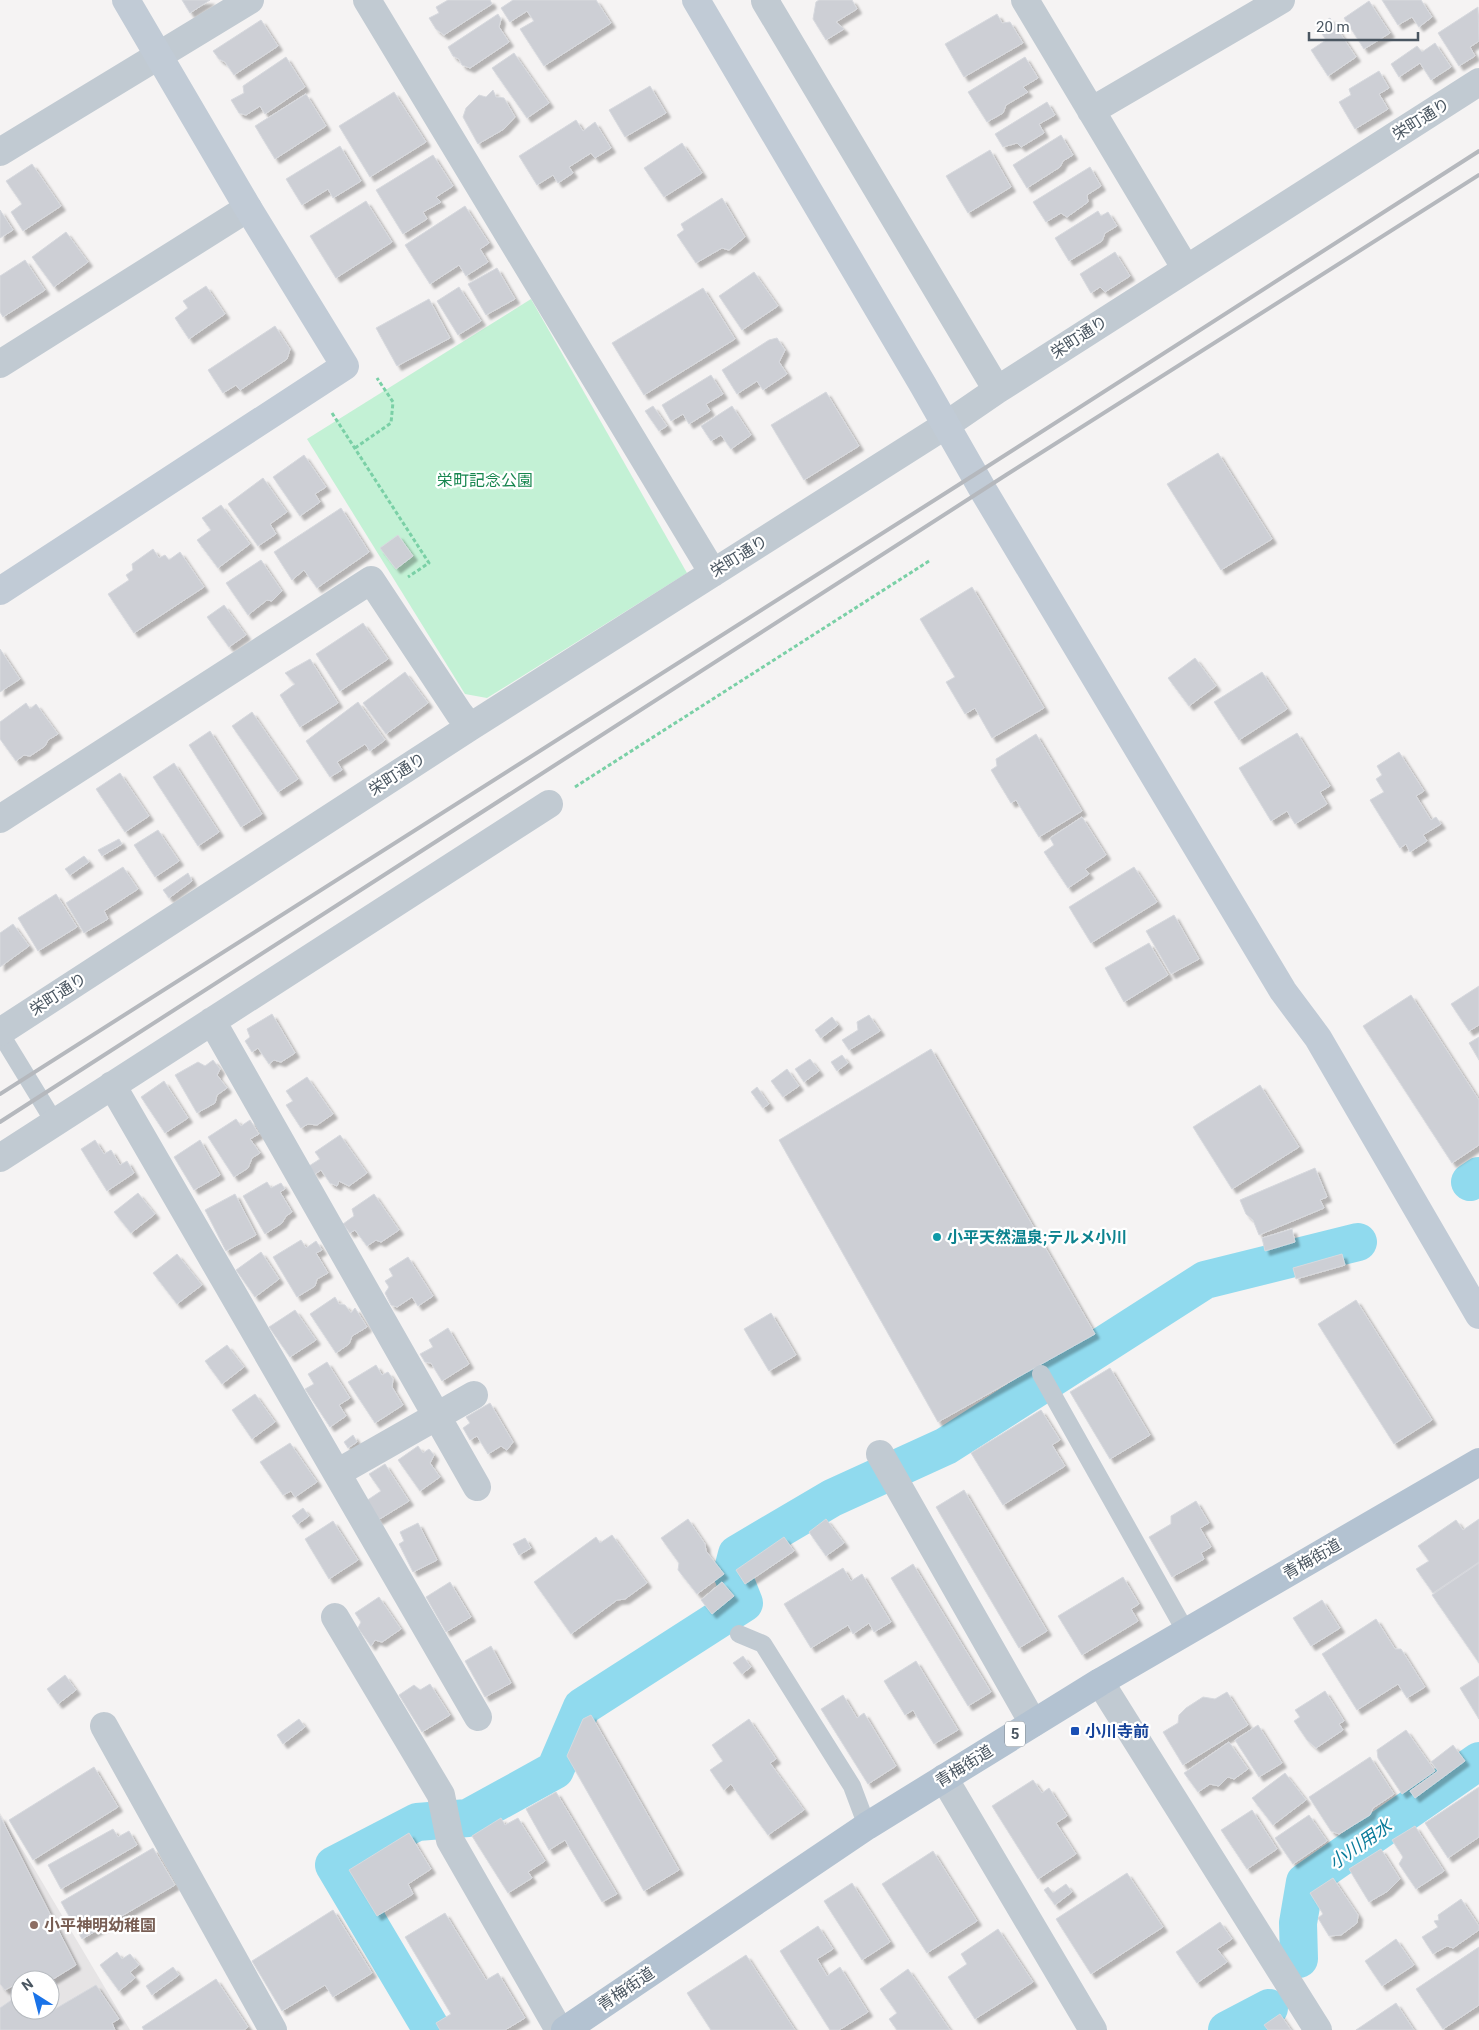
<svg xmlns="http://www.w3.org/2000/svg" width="1479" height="2030" font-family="Roboto,'Noto Sans JP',sans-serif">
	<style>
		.education { fill: #e6e4e5; fill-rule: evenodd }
		.green { fill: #c3f1d5 }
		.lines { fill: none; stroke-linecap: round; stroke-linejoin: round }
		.canal { stroke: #90daee; stroke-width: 38 }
		.building { fill: #cdcfd5; stroke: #d7d9de; filter: url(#shadow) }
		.path { stroke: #7ad0a6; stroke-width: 3; stroke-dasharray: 4 2.5; stroke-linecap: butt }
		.lane { stroke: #c1cad2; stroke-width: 18 }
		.street { stroke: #c1cad2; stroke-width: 28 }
		.secondary { stroke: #c1cbd6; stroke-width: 28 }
		.primary { stroke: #b3c2d1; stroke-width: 28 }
		.rail { stroke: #b5b8bd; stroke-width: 4 }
		.culture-dot { fill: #0f9aa8; stroke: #fff; stroke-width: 2 }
		.transit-dot { fill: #1a4fb4; stroke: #fff; stroke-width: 2 }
		.education-dot { fill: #8d6e63; stroke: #fff; stroke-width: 2 }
		.labels { text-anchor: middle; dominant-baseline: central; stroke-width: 4.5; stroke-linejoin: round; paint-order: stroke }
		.shield { fill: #fff; stroke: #808990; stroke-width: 1 }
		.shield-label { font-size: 15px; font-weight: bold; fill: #4a5661 }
		.street-label { font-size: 16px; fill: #4a5661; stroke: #fff }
		.park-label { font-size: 16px; fill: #17864f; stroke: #fff }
		.culture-label { font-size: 16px; font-weight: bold; fill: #0d838f; stroke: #fff; text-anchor: start }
		.transit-label { font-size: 16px; font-weight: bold; fill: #164399; stroke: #fff; text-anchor: start }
		.education-label { font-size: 16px; font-weight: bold; fill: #785e54; stroke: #fff; text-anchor: start }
		.water-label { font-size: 18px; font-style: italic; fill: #0c7c9b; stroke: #fff }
	</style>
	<defs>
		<filter id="shadow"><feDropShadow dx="4.5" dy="4.5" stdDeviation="1" flood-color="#0004"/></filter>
	</defs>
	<rect width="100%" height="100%" fill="#f5f3f3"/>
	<!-- education -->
	<path class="education" d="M0 1813 35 1870 130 2030H0ZM20 1980H50V2010H20Z"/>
	<!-- green -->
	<path class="green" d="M531 299 687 573 487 698 465 694 307 439Z"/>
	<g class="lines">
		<!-- canal -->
		<path class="canal" d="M1470 1182 1479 1176
			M1299 1959 1298 1923 1305 1882 1479 1761
			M432 2030 334 1865 417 1822 468 1818 555 1770 582 1707 744 1603 732 1573 737 1554 832 1498 946 1446 1205 1280 1358 1242
			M1227 2030 1269 2008"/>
	</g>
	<!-- building -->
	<path class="building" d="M182 0H210L190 13Z
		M448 0H490L492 4 444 35 436 29 429 18 439 13 436 7Z
		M513 0H596L611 23 544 66 520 29 534 21 527 11 510 22 501 8Z
		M819 0H852L857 9 836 22 844 29 826 40 813 19 816 2Z
		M1382 0H1421L1432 17 1419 27 1412 17 1398 25Z
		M1369 1 1390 33 1364 49 1344 18Z
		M1478 7 1479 41 1470 47 1475 56 1459 66 1438 33Z
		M498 14 501 19 499 27 509 42 470 68 462 65 459 59 453 56 448 47Z
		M997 14 1002 23 1010 22 1023 43 964 77 945 44Z
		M1330 18 1356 57 1328 76 1311 50 1326 40 1317 26Z
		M261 20 278 46 234 75 225 62 219 59 213 51Z
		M1435 43 1451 67 1431 80 1420 63 1399 77 1391 64 1417 46 1422 52Z
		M514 53 549 103 527 118 492 68Z
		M286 57 305 87 265 114 260 106 246 115 239 113 231 100 244 93 243 86Z
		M1025 57 1038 78 1023 87 1028 92 1006 105 1003 113 987 122 968 92Z
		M1379 71 1389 88 1379 94 1388 109 1355 129 1339 102 1351 95 1349 89Z
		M650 86 666 113 625 137 609 110Z
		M493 90 496 97 504 98 515 117 504 129 478 144 463 117 466 108 479 95 486 97Z
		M394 92 426 142 370 177 339 126Z
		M306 94 326 126 275 159 255 126Z
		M1047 102 1055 115 1039 124 1044 133 1021 147 1017 143 1003 147 995 134Z
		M576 120 583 131 595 122 611 148 595 158 591 153 569 167 573 173 558 183 553 175 537 185 519 156Z
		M1061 135 1073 155 1063 161 1060 167 1027 188 1013 165Z
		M682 143 702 173 664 197 644 168Z
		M340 146 361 181 333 198 328 189 302 205 286 179Z
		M990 150 1011 187 968 213 946 176Z
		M433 155 453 186 436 197 441 202 423 212 427 219 403 234 376 190Z
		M32 164 61 206 23 231 11 212 22 204 6 181Z
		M1090 167 1101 186 1087 195 1088 202 1067 217 1061 213 1046 222 1033 202Z
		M722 198 745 237 729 250 722 248 696 263 677 235 684 230 681 224Z
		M366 201 392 242 336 278 310 236Z
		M465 206 489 243 480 249 488 262 466 276 459 265 430 284 405 245Z
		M0 210 13 230 0 238Z
		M1098 211 1101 216 1108 212 1117 226 1105 233 1102 241 1069 261 1055 238Z
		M66 232 88 262 54 287 32 257Z
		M1115 252 1130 276 1105 292 1100 287 1091 293 1080 274Z
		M25 260 45 290 3 317 0 312V276Z
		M497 268 515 299 486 315 468 284Z
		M754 272 778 306 742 330 719 296Z
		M206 286 225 314 189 339 175 318 188 308 183 301Z
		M459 287 481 321 458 335 437 301Z
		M703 288 735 339 644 395 612 343Z
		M429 299 450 338 397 366 376 328Z
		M275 326 290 349 287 359 240 390 236 385 223 393 208 370Z
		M777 338 785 350 779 362 787 374 763 390 757 381 737 394 722 370 769 340Z
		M711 375 723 394 706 404 710 411 689 424 683 414 671 421 662 405Z
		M826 392 859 446 804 480 771 425Z
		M653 406 667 426 659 431 645 411Z
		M732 406 751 435 731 449 721 435 711 441 701 426Z
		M1218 453 1272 539 1221 570 1167 484Z
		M304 455 326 487 315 494 320 502 300 516 273 477Z
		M263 478 287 512 270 524 276 534 258 546 228 504Z
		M221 505 250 544 218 568 197 540 211 530 202 518Z
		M341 508 369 552 317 588 304 570 292 580 274 552Z
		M398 535 413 556 396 569 380 548Z
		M153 549 159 558 165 555 169 560 180 552 204 587 134 633 108 594 129 580 126 575 133 570 132 564Z
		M261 560 282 591 272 601 267 600 248 615 226 583Z
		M972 587 1044 708 992 738 975 708 965 714 946 682 955 677 920 619Z
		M224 605 246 635 229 647 207 617Z
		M363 623 388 659 340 691 316 654Z
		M0 649 20 679 0 692Z
		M1195 658 1216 686 1189 706 1168 678Z
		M310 659 338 703 300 727 280 695 295 684 285 673Z
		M405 672 428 703 386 734 363 703Z
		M1262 672 1287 709 1239 740 1214 702Z
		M358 702 385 740 370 751 365 744 337 762 342 770 330 777 306 741Z
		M26 703 30 709 36 704 58 734 48 740 45 746 30 756 24 755 16 761 0 739V722Z
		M252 712 298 779 278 792 232 726Z
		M210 731 262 814 241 827 189 745Z
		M1297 733 1330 786 1320 792 1327 804 1295 824 1287 811 1271 821 1239 768Z
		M1036 734 1082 811 1039 837 1016 800 1011 803 991 770 997 766 996 759Z
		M1399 752 1424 791 1416 796 1431 820 1436 817 1441 824 1423 835 1427 841 1410 852 1406 844 1400 848 1370 800 1384 792 1376 779 1382 775 1377 766Z
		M174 763 219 832 198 846 153 777Z
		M120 773 149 816 125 832 96 789Z
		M1082 817 1106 855 1085 869 1089 874 1068 888 1044 852 1054 845 1050 838Z
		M158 830 179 861 155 877 134 845Z
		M119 839 122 844 102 856 98 850Z
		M84 856 89 862 70 875 65 869Z
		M123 867 138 889 104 911 108 919 84 933 66 903Z
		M1134 867 1157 902 1091 943 1069 907Z
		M188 873 192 881 169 898 163 890Z
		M56 894 77 927 38 951 18 918Z
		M1174 915 1199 959 1171 974 1146 931Z
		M13 924 29 946 0 967V933Z
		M1149 943 1168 975 1124 1002 1105 968Z
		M1479 986V1025L1469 1031 1451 1004Z
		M1411 995 1479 1100V1145L1452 1163 1363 1026Z
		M272 1014 295 1053 281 1062 274 1060 269 1064 258 1048 252 1052 245 1041 250 1037 247 1029Z
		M869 1015 880 1031 849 1050 842 1040 858 1030 857 1022Z
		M832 1017 838 1025 821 1038 815 1030Z
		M1479 1037V1060L1469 1043Z
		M931 1049 1095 1334 938 1422 779 1140Z
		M842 1055 848 1063 837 1071 831 1062Z
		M810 1059 819 1071 804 1082 795 1069Z
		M213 1060 220 1069 217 1075 227 1088 217 1095 215 1103 197 1113 175 1075 198 1062 205 1066Z
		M787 1069 799 1086 783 1097 771 1081Z
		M307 1077 333 1114 317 1125 308 1124 301 1128 286 1105 293 1101 286 1091Z
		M164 1081 188 1118 165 1133 141 1097Z
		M1260 1085 1299 1147 1232 1189 1193 1127Z
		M757 1087 769 1104 763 1108 751 1092Z
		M236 1119 241 1126 250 1120 259 1134 250 1139 260 1153 252 1158 248 1168 234 1177 208 1137Z
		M340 1135 367 1173 349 1186 339 1181 337 1186 330 1183 321 1170 315 1174 309 1166 320 1159 315 1152Z
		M95 1140 104 1154 111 1150 120 1165 127 1161 134 1173 107 1191 81 1149Z
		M200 1140 220 1175 194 1190 174 1157Z
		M1315 1168 1327 1197 1320 1200 1324 1208 1259 1235 1253 1220 1246 1214 1240 1200Z
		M267 1182 271 1188 281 1183 285 1189 280 1192 292 1212 286 1216 282 1223 265 1234 243 1196Z
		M138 1193 155 1214 131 1233 114 1212Z
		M235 1194 256 1235 226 1251 205 1210Z
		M374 1194 399 1230 381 1242 376 1240 367 1246 355 1230 350 1233 343 1224 354 1216 352 1209Z
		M1292 1229 1295 1242 1265 1251 1262 1238Z
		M301 1240 306 1248 316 1241 322 1250 316 1253 328 1273 317 1279 315 1286 297 1297 273 1257Z
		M261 1252 279 1279 255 1297 236 1270Z
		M177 1254 202 1285 177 1304 153 1273Z
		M1342 1254 1345 1265 1296 1279 1293 1268Z
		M408 1257 433 1296 418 1306 412 1297 397 1307 391 1305 385 1293 389 1287 385 1281 393 1276 389 1269Z
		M335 1297 339 1304 345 1305 351 1313 355 1308 367 1327 352 1336 349 1344 336 1353 310 1314Z
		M1356 1300 1432 1420 1394 1444 1318 1324Z
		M295 1310 316 1340 290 1357 269 1327Z
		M771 1313 796 1355 769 1371 744 1329Z
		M448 1328 469 1364 442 1381 431 1363 425 1362 420 1354 433 1347 429 1340Z
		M227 1345 244 1367 222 1384 205 1361Z
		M327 1362 350 1398 339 1405 346 1416 330 1427 305 1389 314 1384 308 1374Z
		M376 1365 382 1375 388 1372 393 1379 392 1387 403 1405 375 1423 348 1382Z
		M1110 1368 1150 1435 1110 1459 1070 1392Z
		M255 1394 275 1422 252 1439 232 1410Z
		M490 1403 513 1442 507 1450 501 1446 488 1454 477 1436 470 1440 463 1428 470 1423 466 1417Z
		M1041 1410 1060 1440 1052 1445 1065 1466 1003 1505 971 1453Z
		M353 1435 357 1442 348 1448 344 1442Z
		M290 1443 317 1482 295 1497 291 1491 283 1495 260 1462Z
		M418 1446 423 1453 429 1449 434 1455 430 1463 440 1477 420 1491 398 1460Z
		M385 1464 409 1501 378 1520 366 1501 381 1491 369 1474Z
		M964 1490 1047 1631 1019 1648 936 1507Z
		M1196 1501 1209 1523 1200 1528 1211 1547 1201 1553 1204 1559 1172 1577 1149 1537 1171 1524V1516Z
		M303 1508 309 1516 298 1524 292 1516Z
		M688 1519 705 1544 706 1551 724 1574 697 1594 678 1570 679 1563 661 1538Z
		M826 1519 844 1543 826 1556 809 1532Z
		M1479 1519V1562L1433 1593 1416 1569 1429 1561 1418 1546 1456 1520 1463 1530Z
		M333 1521 358 1560 329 1579 305 1539Z
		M418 1523 437 1560 413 1572 399 1544 404 1541 400 1532Z
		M612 1535 647 1583 625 1599 617 1600 571 1634 534 1582 596 1537 600 1543Z
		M784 1537 794 1551 745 1584 736 1570Z
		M525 1538 531 1548 519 1555 513 1544Z
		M1479 1563V1663L1432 1595Z
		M913 1564 991 1692 968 1706 891 1578Z
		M843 1568 851 1581 862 1574 891 1622 874 1632 869 1623 853 1634 848 1625 811 1648 784 1604Z
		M1123 1577 1139 1604 1131 1609 1138 1621 1082 1655 1058 1616Z
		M450 1582 471 1617 446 1632 426 1597Z
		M722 1582 734 1596 712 1614 701 1600Z
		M379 1597 401 1629 382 1642 375 1640 371 1646 358 1628 361 1622 355 1613Z
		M1322 1600 1340 1628 1311 1646 1293 1618Z
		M1376 1619 1395 1649H1401L1425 1687 1407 1698 1398 1684 1357 1710 1322 1654Z
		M491 1646 511 1683 485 1697 465 1661Z
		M743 1656 751 1667 742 1674 733 1663Z
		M916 1661 958 1730 934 1744 913 1710 905 1715 884 1681Z
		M65 1675 76 1690 58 1704 47 1689Z
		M1479 1676V1719L1460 1688Z
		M430 1684 450 1715 422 1732 399 1695 414 1685 420 1690Z
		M1325 1691 1344 1721 1339 1724 1343 1730 1316 1748 1307 1740 1294 1721 1300 1717 1295 1710Z
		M1227 1692 1248 1725 1183 1765 1163 1732 1178 1723 1179 1715 1186 1708 1203 1697 1215 1699Z
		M843 1695 857 1718 864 1713 896 1766 868 1784 821 1709Z
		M591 1715 679 1870 644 1891 567 1756 583 1719Z
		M299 1719 305 1727 283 1744 277 1735Z
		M749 1719 776 1759 770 1763 804 1810 768 1835 731 1784 724 1790 710 1770 723 1761 712 1745Z
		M1258 1725 1282 1763 1259 1777 1235 1740Z
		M1406 1730 1435 1771 1402 1794 1378 1758 1377 1750Z
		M1229 1742 1248 1769 1234 1779 1228 1777 1219 1786 1210 1784 1198 1792 1184 1773Z
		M1453 1745 1465 1761 1415 1798 1410 1791 1438 1771 1431 1762Z
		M1370 1757 1394 1794 1373 1808 1370 1815 1339 1834 1331 1831 1309 1797Z
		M94 1767 118 1807 33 1860 9 1820Z
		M1285 1773 1306 1800 1273 1825 1252 1798Z
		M1033 1780 1042 1793 1049 1788 1067 1816 1056 1823 1076 1854 1038 1879 992 1806Z
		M1479 1787V1837L1448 1858 1425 1823Z
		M556 1792 617 1894 602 1902 565 1840 549 1850 526 1809Z
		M1252 1810 1277 1849 1247 1869 1221 1830Z
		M1309 1815 1327 1841 1293 1864 1275 1838Z
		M0 1816 76 1965 50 1981 20 1980V1982L5 1990 0 1984Z
		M501 1818 505 1825 518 1818 545 1861 528 1872 532 1878 508 1893 472 1836Z
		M1415 1826 1444 1871 1416 1889 1399 1864 1403 1857 1392 1840Z
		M113 1829 118 1837 129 1831 137 1845 61 1889 48 1865Z
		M409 1833 431 1869 408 1884 413 1894 377 1916 349 1870Z
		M153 1848 175 1885 82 1939 61 1902Z
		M1381 1849 1400 1879 1388 1891 1369 1902 1349 1869Z
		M933 1851 977 1921 927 1953 882 1884Z
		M1127 1873 1163 1927 1091 1974 1056 1919Z
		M1333 1878 1358 1915 1357 1923 1341 1935 1329 1936 1318 1918 1323 1914 1310 1893Z
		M852 1883 890 1942 862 1960 824 1901Z
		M1066 1884 1072 1892 1055 1905 1044 1890 1048 1887 1053 1893Z
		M1461 1899 1479 1926V1930L1453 1948 1447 1946 1433 1954 1422 1937 1438 1927 1434 1921 1439 1920 1438 1915Z
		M333 1910 372 1973 333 1997 325 1985 282 2011 252 1961Z
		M445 1913 486 1980 498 1973 525 2018 505 2030H440L436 2023 451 2014 405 1937Z
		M1220 1922 1232 1939 1217 1949 1227 1962 1197 1983 1176 1952Z
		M818 1926 833 1949 817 1959 827 1976 840 1967 868 2012 839 2030H830L780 1951Z
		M998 1929 1033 1982 975 2019 948 1977 967 1964 961 1954Z
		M1396 1939 1414 1965 1382 1986 1365 1961Z
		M1479 1947V2005L1443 2029 1416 1989Z
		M117 1952 122 1959 130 1954 139 1965 130 1972 135 1978 119 1991 100 1965Z
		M746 1955 795 2030H711L687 1993Z
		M173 1967 179 1975 152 1995 146 1986Z
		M908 1969 950 2030H897L889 2019 897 2013 880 1989Z
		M216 1979 248 2027 244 2030H144L142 2027Z
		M96 1985 119 2019 112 2023 115 2030H0V2008L20 1994V2010H32L38 2019Z
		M1396 2003 1414 2030H1356Z
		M1280 2014 1291 2030H1268L1264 2025Z"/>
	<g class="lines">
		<!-- path -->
		<path class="path" d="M332 413 429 563 408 577
			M355 448 391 423 393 402 377 378
			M575 787 929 561"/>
		<!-- lane -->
		<path class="lane" d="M0 1033 55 1123
			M1041 1374 1186 1632
			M739 1634 763 1644 852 1786 867 1826"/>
		<!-- street -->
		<path class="street" d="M367 0 713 573
			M767 0 765 1 997 390
			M1025 0 1186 269
			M1091 111 1281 0
			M0 152 250 0
			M0 364 248 208
			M0 819 371 580 459 713 470 727
			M212 1021 477 1487
			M0 1032 470 727 946 425 997 390 1479 82
			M112 1085 478 1717
			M0 1158 549 804
			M880 1454 1033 1723
			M337 1473 474 1395
			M335 1617 441 1795 450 1840 559 2030
			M1100 1682 1318 2030
			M104 1726 273 2030
			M944 1778 1093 2030"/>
		<!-- secondary -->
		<path class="secondary" d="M696 0 923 385 983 490 1283 991 1318 1038 1479 1315
			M0 591 345 366 248 208 126 0"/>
		<!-- primary -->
		<path class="primary" d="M565 2030 867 1826 1100 1682 1479 1462"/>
		<!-- rail -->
		<path class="rail" d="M0 1094 974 475 1479 151
			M0 1122 1006 475 1479 175"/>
	</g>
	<!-- markers -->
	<circle class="culture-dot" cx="937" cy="1237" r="5"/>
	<rect class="transit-dot" x="1070" y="1726" width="10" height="10" rx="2.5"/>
	<circle class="education-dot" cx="34" cy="1925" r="5"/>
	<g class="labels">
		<!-- shield labels -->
		<rect class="shield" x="1005" y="1721.5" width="20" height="25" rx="4"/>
		<g class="shield-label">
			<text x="1015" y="1734">5</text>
		</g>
		<!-- street labels -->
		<g class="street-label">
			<text transform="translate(1421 119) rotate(-32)">栄町通り</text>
			<text transform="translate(1079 337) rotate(-33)">栄町通り</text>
			<text transform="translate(739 556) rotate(-32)">栄町通り</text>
			<text transform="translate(397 774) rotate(-33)">栄町通り</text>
			<text transform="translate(58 994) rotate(-33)">栄町通り</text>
			<text transform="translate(1312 1559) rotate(-30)">青梅街道</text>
			<text transform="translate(964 1766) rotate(-32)">青梅街道</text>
			<text transform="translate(626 1989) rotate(-34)">青梅街道</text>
		</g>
		<!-- park labels -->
		<g class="park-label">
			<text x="485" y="480">栄町記念公園</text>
		</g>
		<!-- culture labels -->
		<g class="culture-label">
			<text x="947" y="1237">小平天然温泉;テルメ小川</text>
		</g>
		<!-- transit labels -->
		<g class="transit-label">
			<text x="1085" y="1731">小川寺前</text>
		</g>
		<!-- education labels -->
		<g class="education-label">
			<text x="44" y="1925">小平神明幼稚園</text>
		</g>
		<!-- water labels -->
		<g class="water-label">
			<text transform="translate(1360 1844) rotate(-35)">小川用水</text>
		</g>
	</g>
	<!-- north arrow -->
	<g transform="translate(35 1995) rotate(324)"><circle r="24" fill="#ffffff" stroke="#b7bbc0"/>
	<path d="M0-4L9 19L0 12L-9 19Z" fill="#1a73e8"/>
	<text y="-8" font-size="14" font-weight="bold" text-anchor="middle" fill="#4a5661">N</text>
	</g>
	<!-- scale -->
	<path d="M1309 32v8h109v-8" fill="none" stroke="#4a5661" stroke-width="2.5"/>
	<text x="1316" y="32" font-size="15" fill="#4a5661" stroke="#ffffff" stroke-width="4" paint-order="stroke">20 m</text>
</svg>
